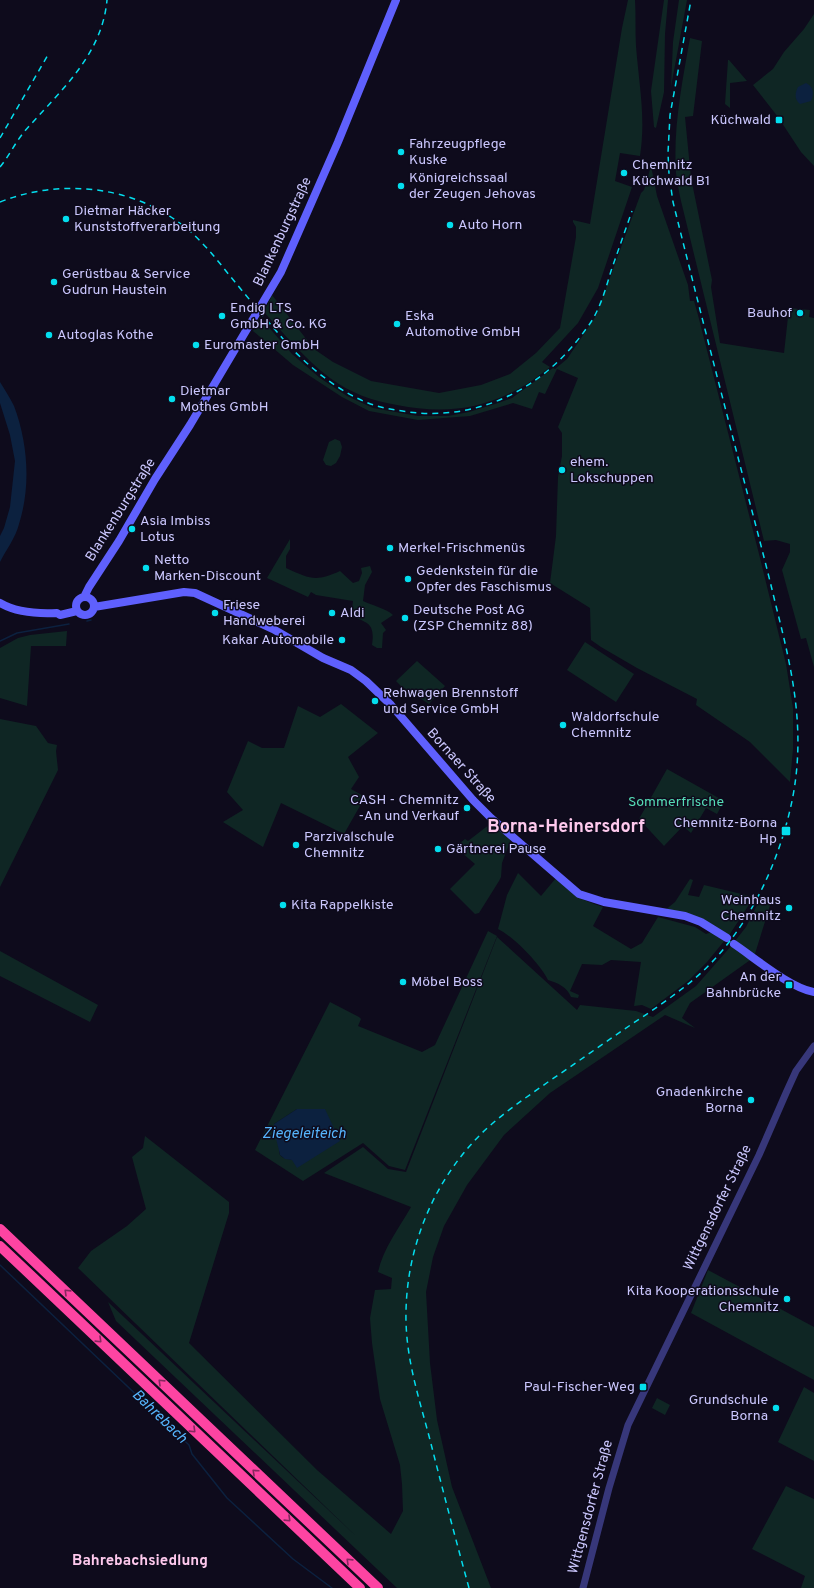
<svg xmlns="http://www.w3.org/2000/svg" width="814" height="1588" font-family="Overpass,sans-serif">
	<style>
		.green { fill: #0f2624; fill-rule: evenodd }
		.water { fill: #0c213f }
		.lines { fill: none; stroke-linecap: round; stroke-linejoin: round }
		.stream { stroke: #0c213f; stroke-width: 1.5 }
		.tertiary { stroke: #37377a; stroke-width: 7 }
		.secondary { stroke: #5f60fd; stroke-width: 8 }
		.motorway { stroke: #fd44a2; stroke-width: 10 }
		.rail { stroke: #03deee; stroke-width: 1.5; stroke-dasharray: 6 5; stroke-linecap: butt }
		.oneway { stroke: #86285f }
		.poi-dot { fill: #03deee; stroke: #0e0b1c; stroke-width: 1.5 }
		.labels { text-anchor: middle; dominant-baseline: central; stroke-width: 3; stroke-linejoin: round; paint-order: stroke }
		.poi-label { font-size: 14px; fill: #cbc7fe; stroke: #0e0b1c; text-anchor: start }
		.street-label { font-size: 14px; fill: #cbc7fe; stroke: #0e0b1c }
		.park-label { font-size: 14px; fill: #55dcb6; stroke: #0e0b1c }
		.water-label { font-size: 15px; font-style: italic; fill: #56b5fd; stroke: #0e0b1c }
		.neighbourhood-label { font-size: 15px; font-weight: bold; fill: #fec9ed; stroke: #0e0b1c }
		.district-label { font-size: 18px; font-weight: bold; fill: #fec9ed; stroke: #0e0b1c }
	</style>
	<rect width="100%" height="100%" fill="#0e0b1c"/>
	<!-- green -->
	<path class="green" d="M628 0H635C636 15 635 31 636 46 639 85 646 117 640 156L620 153 615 181 632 187 598 288 578 323 542 362 550 367C541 374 531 382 520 388 480 410 442 414 397 405 373 401 350 393 330 378 305 359 285 335 264 312L272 295 314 349 333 362 371 381 439 393 481 385 510 374 536 353 560 328 576 237V227L573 222V220L590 224 622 28Z
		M664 0H668L665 34 664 92 656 128 654 127 651 91Z
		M679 0H687L671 87 673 42Z
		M814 14V166L801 152 778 117 753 85 773 69 784 52 804 29Z
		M690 38 702 41 693 116 685 117 691 178 712 280 711 287 720 343 784 353 789 308 810 310 809 317 814 318V667L806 638 801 639 782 570 790 552V544L776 540 764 541 681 201C679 192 677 182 676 173 673 128 682 83 690 38Z
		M728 60H729L747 81 730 83V108L725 104Z
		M651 166 657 196 688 285 690 301H694L698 315 759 554 786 664 793 708V749L790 782 750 742 696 705 697 699 637 668 601 647 591 640 590 608 550 583 556 536 558 477 562 456V433L558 427 578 378 557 369 545 394 539 392 532 409 513 403 470 416 418 420 369 411 342 397 293 365 253 331 260 317 292 354 320 378 347 396 373 408 418 416H448L469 412 495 404 512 398 553 368 555 369 567 359 596 316 641 193 644 190Z
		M335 439 340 441 342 447 340 456 336 463 331 466 326 465 323 460 329 442Z
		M290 539V549L286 556V568C310 579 316 582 340 571L353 583 359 581 362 573 361 568 370 566 372 572 365 585 363 601C371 605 387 609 393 615L381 623 386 630 383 633 382 648H377L372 645C375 624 369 623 351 616L353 601 316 595 311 592 308 597 267 578Z
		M67 631 66 646H31L27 706 0 698V648L18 638 30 635Z
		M585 642 634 674 616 702 567 670Z
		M417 661 445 686 429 704 401 686 396 681Z
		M341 704 378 733 348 757 359 777 351 789 365 797 344 834 281 803 263 847 223 822 243 810 227 792 248 741 262 748H284L298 706 320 717Z
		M0 719 36 726 48 743 57 745 56 751 58 770 0 887Z
		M667 769 724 801 717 814 706 808 691 833 683 826 664 846 639 819Z
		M490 824 511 839 502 863 501 877 499 881 479 913 475 914 450 889 475 864 455 847 465 839 468 841Z
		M518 873 541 896 556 878C573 895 579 899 603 907L593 926 631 949 642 943 658 917 695 927 706 934 712 932 725 940 707 962 688 981 651 1009 642 1005 634 1006 641 962 611 960 602 965 582 964 570 991 579 995 578 998 571 997C567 987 558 983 548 980 541 965 513 936 498 929L507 895Z
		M690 879 693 880 688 895 699 897 704 885 754 897 728 937 664 911 675 902Z
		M761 897 772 899 754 957 735 941 746 927Z
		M488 931 497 936 405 1170 389 1166 363 1143 303 1181 255 1150 330 1002 359 1017 361 1019 358 1026 422 1052 435 1045ZM297 1109H325L292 1160C288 1159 283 1159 280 1155 279 1153 279 1148 279 1145 277 1137 274 1134 274 1124Z
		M497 937 577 1010 580 1005 636 1011 653 1017 696 986 732 945 753 958 690 1003 682 1018 695 1028 665 1015 550 1093 504 1135 467 1185 444 1226 433 1257 426 1292 430 1363 437 1420 452 1487 491 1588H397L116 1321 108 1302 358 1538 78 1268 91 1251 127 1226 146 1209 132 1157 143 1148 145 1136 229 1202V1213L189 1343 317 1470 391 1534 403 1511 402 1484 400 1465 380 1399 372 1343 370 1318 375 1290 391 1289 392 1278 378 1272C383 1249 399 1228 411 1207L324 1173 363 1147 388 1169 406 1172Z
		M0 951 98 1005 90 1022 0 976Z
		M708 1270 814 1327V1380L691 1313Z
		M804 1387 814 1393V1461L778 1442Z
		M657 1398 670 1405 665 1415 652 1408Z
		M786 1486 814 1499V1588H801L805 1576 752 1549Z"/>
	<!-- water -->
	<path class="water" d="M806 83C814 87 814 94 811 101L800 104C794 99 795 93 798 87Z
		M0 382C5 390 10 398 14 406 28 443 31 486 19 524 16 537 6 550 0 562V536L4 528 10 507 15 461 10 435 0 403Z
		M297 1109H325L340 1141 297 1168 292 1160 285 1159 280 1155C278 1144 274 1135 274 1124Z"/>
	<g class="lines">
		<!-- stream -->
		<path class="stream" d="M87 621 91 620
			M0 641 17 633 69 624
			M0 1265 189 1445 192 1454 227 1498 293 1559 332 1588"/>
		<!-- tertiary -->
		<path class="tertiary" d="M583 1588 609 1488 628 1425 759 1155 786 1093 796 1071 814 1046"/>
		<!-- secondary -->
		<path class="secondary" d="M76 606a9 9 0 1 1 18 0a9 9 0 1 1-18 0Z
			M84 597 89 587 119 541 155 479 190 425 281 272 338 142 396 0
			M0 603C17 613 37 614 57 613L60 615 77 611
			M94 607 184 592 195 593 273 629 323 658 351 670 366 681 391 705 473 800 491 818 579 894 604 902 685 916 701 922 727 938
			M734 944C755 958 790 988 814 992"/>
		<!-- motorway -->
		<path class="motorway" d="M0 1229 378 1588
			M0 1246 360 1588"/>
		<!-- rail -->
		<path class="rail" d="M0 138 49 53
			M0 167C9 156 15 143 24 132 59 92 102 56 107 0
			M0 202C68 175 151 188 202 243 214 255 224 269 235 282 253 304 271 325 290 347 313 370 338 391 368 403 381 408 395 410 409 412 481 421 545 387 586 329 599 313 605 291 611 271 618 251 625 231 632 211
			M469 1588C455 1537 442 1487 429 1436 418 1395 405 1355 406 1312 407 1247 433 1182 480 1135 500 1115 524 1099 548 1082 576 1063 604 1043 632 1024 656 1008 680 992 702 972 749 928 779 863 792 801 806 732 793 673 776 606 767 568 757 530 747 492 722 396 697 299 673 202L669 174 668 153 670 115 691 0"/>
	</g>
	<!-- one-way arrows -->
	<defs><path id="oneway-chevron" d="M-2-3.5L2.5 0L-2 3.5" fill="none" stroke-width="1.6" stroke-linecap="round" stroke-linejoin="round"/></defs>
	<g class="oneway">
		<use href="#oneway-chevron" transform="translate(67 1292) rotate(-136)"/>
		<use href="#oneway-chevron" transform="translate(99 1340) rotate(44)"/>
		<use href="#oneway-chevron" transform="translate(161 1382) rotate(-136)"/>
		<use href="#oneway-chevron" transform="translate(193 1430) rotate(44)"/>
		<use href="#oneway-chevron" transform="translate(255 1472) rotate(-137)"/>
		<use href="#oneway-chevron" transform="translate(288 1519) rotate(44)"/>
		<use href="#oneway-chevron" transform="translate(349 1561) rotate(-136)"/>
	</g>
	<!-- markers -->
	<g class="poi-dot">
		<rect x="775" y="116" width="8" height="8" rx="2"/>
		<circle cx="401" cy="152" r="4"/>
		<circle cx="624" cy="173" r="4"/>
		<circle cx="401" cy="186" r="4"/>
		<circle cx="66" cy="219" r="4"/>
		<circle cx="450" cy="225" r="4"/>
		<circle cx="54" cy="282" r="4"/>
		<circle cx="800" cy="313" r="4"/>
		<circle cx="222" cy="316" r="4"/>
		<circle cx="397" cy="324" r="4"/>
		<circle cx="49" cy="335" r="4"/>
		<circle cx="196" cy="345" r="4"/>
		<circle cx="172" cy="399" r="4"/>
		<circle cx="562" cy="470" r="4"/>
		<circle cx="132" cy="529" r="4"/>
		<circle cx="390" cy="548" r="4"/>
		<circle cx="146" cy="568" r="4"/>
		<circle cx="408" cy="579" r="4"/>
		<circle cx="215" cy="613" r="4"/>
		<circle cx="332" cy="613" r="4"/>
		<circle cx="405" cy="618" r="4"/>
		<circle cx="342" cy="640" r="4"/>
		<circle cx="375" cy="701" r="4"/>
		<circle cx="563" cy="725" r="4"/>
		<circle cx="467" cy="808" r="4"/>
		<rect x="781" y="826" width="10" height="10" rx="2"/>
		<circle cx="296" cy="845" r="4"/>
		<circle cx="438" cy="849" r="4"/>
		<circle cx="283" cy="905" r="4"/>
		<circle cx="789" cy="908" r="4"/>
		<circle cx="403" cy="982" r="4"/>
		<rect x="785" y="981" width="8" height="8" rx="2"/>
		<circle cx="751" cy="1100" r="4"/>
		<circle cx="787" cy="1299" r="4"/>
		<rect x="639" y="1383" width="8" height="8" rx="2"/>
		<circle cx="776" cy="1408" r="4"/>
	</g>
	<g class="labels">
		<!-- poi labels -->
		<g class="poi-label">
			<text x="771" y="120" text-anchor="end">Küchwald</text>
			<text x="409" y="144">Fahrzeugpflege<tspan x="409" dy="16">Kuske</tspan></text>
			<text x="632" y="165">Chemnitz<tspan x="632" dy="16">Küchwald B1</tspan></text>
			<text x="409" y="178">Königreichssaal<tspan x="409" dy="16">der Zeugen Jehovas</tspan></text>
			<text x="74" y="211">Dietmar Häcker<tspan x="74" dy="16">Kunststoffverarbeitung</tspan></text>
			<text x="458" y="225">Auto Horn</text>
			<text x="62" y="274">Gerüstbau &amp; Service<tspan x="62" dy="16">Gudrun Haustein</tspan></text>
			<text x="230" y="308">Endig LTS<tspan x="230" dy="16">GmbH &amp; Co. KG</tspan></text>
			<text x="792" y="313" text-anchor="end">Bauhof</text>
			<text x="405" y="316">Eska<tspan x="405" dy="16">Automotive GmbH</tspan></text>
			<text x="57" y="335">Autoglas Kothe</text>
			<text x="204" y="345">Euromaster GmbH</text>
			<text x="180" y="391">Dietmar<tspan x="180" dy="16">Mothes GmbH</tspan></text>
			<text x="570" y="462">ehem.<tspan x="570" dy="16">Lokschuppen</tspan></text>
			<text x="140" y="521">Asia Imbiss<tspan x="140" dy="16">Lotus</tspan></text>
			<text x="398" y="548">Merkel-Frischmenüs</text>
			<text x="154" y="560">Netto<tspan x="154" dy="16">Marken-Discount</tspan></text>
			<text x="416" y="571">Gedenkstein für die<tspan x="416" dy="16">Opfer des Faschismus</tspan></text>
			<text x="223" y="605">Friese<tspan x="223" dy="16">Handweberei</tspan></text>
			<text x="413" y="610">Deutsche Post AG<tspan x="413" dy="16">(ZSP Chemnitz 88)</tspan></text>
			<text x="340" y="613">Aldi</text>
			<text x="334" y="640" text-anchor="end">Kakar Automobile</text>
			<text x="383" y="693">Rehwagen Brennstoff<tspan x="383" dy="16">und Service GmbH</tspan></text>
			<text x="571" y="717">Waldorfschule<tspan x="571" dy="16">Chemnitz</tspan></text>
			<text x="459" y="800" text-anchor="end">CASH - Chemnitz<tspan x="459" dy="16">-An und Verkauf</tspan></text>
			<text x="777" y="823" text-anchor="end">Chemnitz-Borna<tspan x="777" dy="16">Hp</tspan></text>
			<text x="304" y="837">Parzivalschule<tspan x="304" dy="16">Chemnitz</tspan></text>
			<text x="446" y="849">Gärtnerei Pause</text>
			<text x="781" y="900" text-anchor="end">Weinhaus<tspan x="781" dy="16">Chemnitz</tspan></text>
			<text x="291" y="905">Kita Rappelkiste</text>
			<text x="781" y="977" text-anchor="end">An der<tspan x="781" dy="16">Bahnbrücke</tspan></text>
			<text x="411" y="982">Möbel Boss</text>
			<text x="743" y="1092" text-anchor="end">Gnadenkirche<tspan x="743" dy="16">Borna</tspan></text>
			<text x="779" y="1291" text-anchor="end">Kita Kooperationsschule<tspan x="779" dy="16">Chemnitz</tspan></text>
			<text x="635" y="1387" text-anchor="end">Paul-Fischer-Weg</text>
			<text x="768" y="1400" text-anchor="end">Grundschule<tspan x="768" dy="16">Borna</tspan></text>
		</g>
		<!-- street labels -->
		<g class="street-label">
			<text transform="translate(283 232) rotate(-65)">Blankenburgstraße</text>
			<text transform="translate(121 510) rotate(-58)">Blankenburgstraße</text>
			<text transform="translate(461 766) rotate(48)">Bornaer Straße</text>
			<text transform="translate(718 1208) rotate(-64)">Wittgensdorfer Straße</text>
			<text transform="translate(591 1507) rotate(-75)">Wittgensdorfer Straße</text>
		</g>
		<!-- park labels -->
		<g class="park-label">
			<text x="676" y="802">Sommerfrische</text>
		</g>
		<!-- water labels -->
		<g class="water-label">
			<text x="304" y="1134">Ziegeleiteich</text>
			<text transform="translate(159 1417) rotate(44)">Bahrebach</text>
		</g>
		<!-- neighbourhood labels -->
		<g class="neighbourhood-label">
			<text x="140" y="1561">Bahrebachsiedlung</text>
		</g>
		<!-- district labels -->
		<g class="district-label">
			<text x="566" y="827">Borna-Heinersdorf</text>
		</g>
	</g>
</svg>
